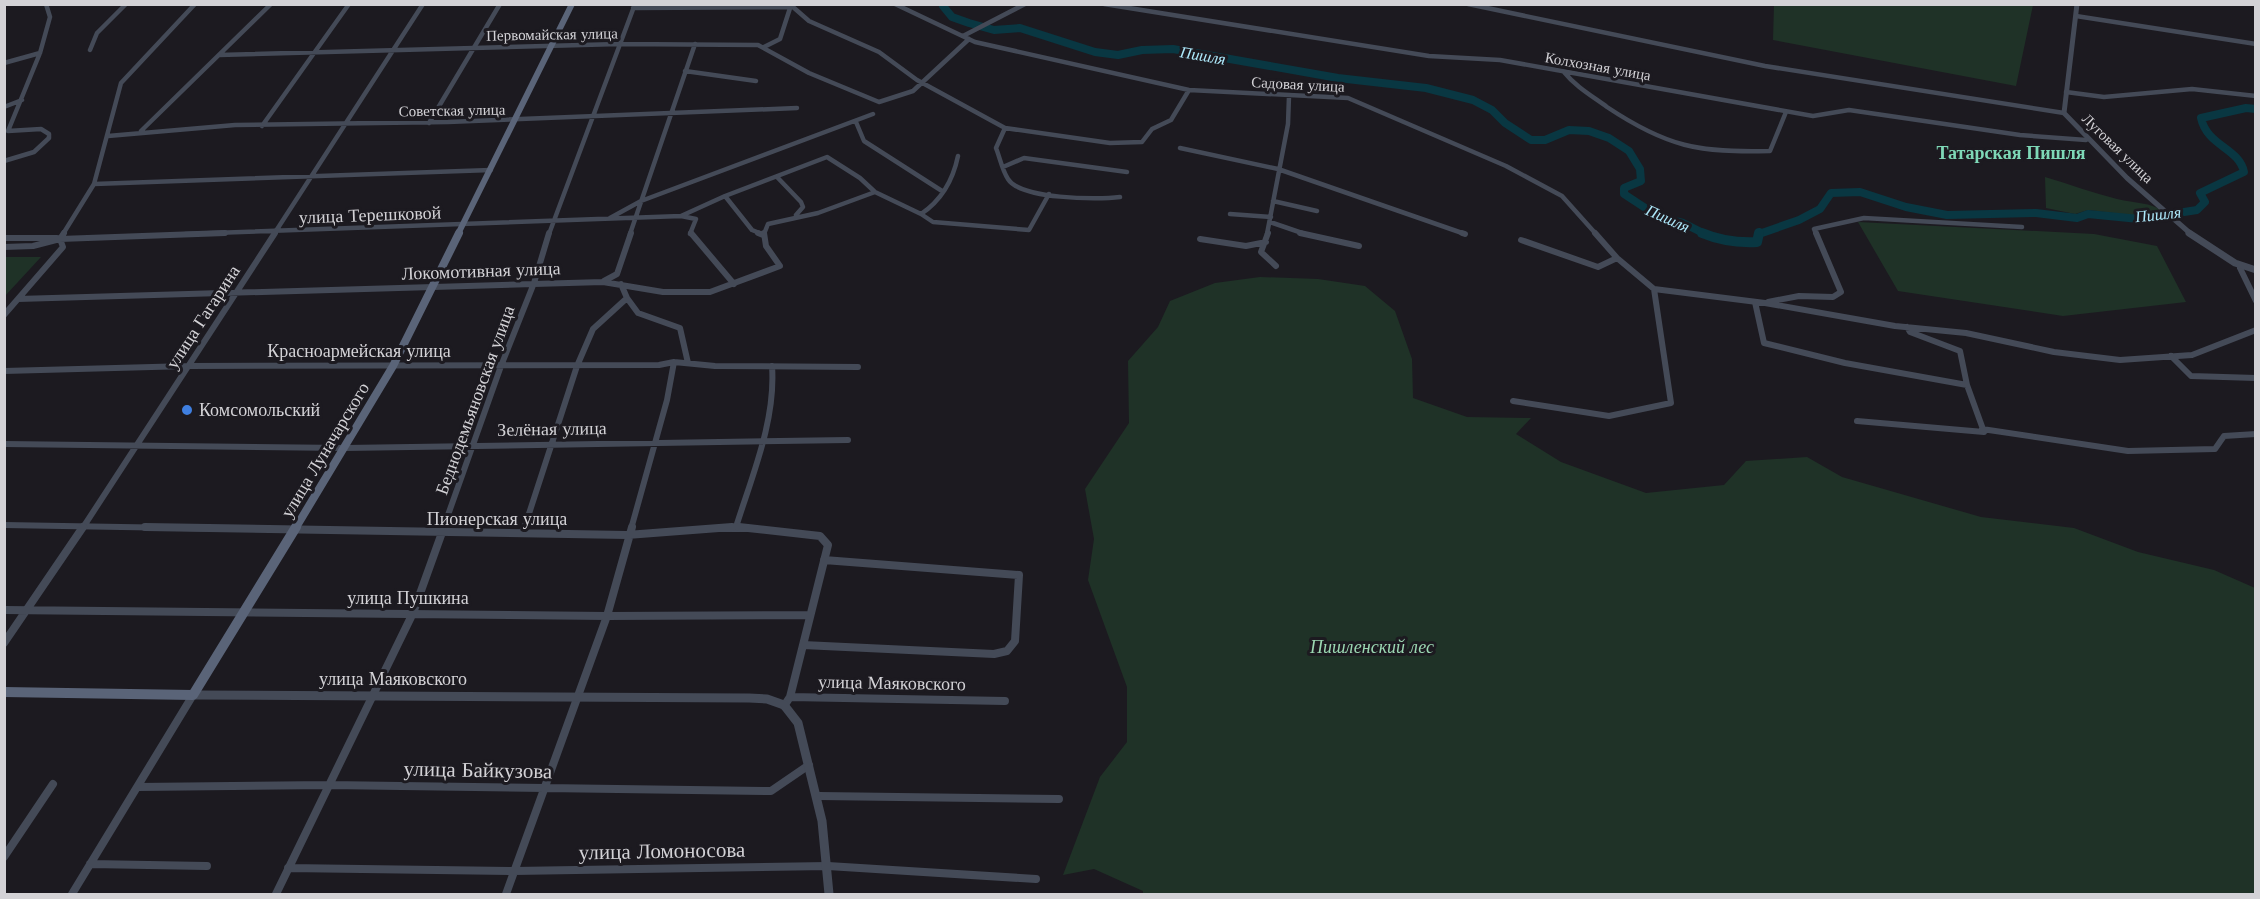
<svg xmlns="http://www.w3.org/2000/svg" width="2260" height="899" font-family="'Libre Baskerville',serif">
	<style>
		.green { fill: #1f3227 }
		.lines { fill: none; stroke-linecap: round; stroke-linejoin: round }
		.river-far1 { stroke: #093742; stroke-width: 8 }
		.river { stroke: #093742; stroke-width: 10 }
		.minor-far2 { stroke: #444a57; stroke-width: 4.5 }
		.minor-far1 { stroke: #444a57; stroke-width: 6 }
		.minor { stroke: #444a57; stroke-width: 8 }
		.tertiary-far2 { stroke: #444a57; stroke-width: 5 }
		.tertiary-far1 { stroke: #444a57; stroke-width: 7 }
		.tertiary { stroke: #444a57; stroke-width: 9 }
		.secondary-far2 { stroke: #5a6478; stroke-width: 6 }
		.secondary-far1 { stroke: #5a6478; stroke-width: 8 }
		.secondary { stroke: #5a6478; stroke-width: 10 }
		.shop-dot { fill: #3f7fe0; stroke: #1c1a20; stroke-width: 2 }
		.labels { text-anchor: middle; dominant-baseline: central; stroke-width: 6; stroke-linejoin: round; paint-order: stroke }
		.far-street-label { font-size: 15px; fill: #d3d2d6; stroke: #1c1a20 }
		.far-water-label { font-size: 16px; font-style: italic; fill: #ade8fa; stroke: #1c1a20 }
		.far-quarter-label { font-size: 18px; font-weight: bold; fill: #7ed8b7; stroke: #1c1a20 }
		.street-label { font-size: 18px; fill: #d3d2d6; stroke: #1c1a20 }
		.poi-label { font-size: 18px; fill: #d3d2d6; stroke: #1c1a20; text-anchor: start }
		.park-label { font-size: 18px; font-style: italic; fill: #9bd7b2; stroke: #1c1a20 }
		.near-street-label { font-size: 21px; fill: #d3d2d6; stroke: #1c1a20 }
	</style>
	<rect width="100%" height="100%" fill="#1c1a20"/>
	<!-- green -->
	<path class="green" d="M1774 5V4L2033 5 2016 86 1773 40Z
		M2045 177C2069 184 2093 193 2117 199 2136 204 2149 201 2166 213L2138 216 2088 210 2075 214 2046 208Z
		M1858 222 2094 234 2157 246 2186 302 2063 316 1898 291Z
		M5 257H41L5 296 4 257Z
		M1260 277 1318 279 1365 286 1395 311 1412 359 1413 398 1467 417 1531 418 1516 434 1561 462 1646 493 1724 485 1746 461 1807 457 1842 477 1981 517 2074 528 2138 552 2214 570 2255 588V894H1143V891L1094 869 1063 875 1100 777 1127 742V687L1088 580 1094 539 1085 489 1129 423 1128 361 1158 327 1170 301 1215 283Z"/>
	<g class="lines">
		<!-- river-far1 -->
		<path class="river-far1" d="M945 4 943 6 952 17 969 23 994 30 1020 28 1095 52 1118 55 1142 50 1173 49 1338 78 1426 88 1473 100 1492 110 1505 123 1531 140H1545L1569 130 1589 131 1609 138 1629 151 1640 169 1641 181 1624 188V194L1659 217 1683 223 1705 234
			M1759 234 1799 220 1820 209 1831 193 1860 192 1906 207 1947 215 2036 213 2077 218 2088 214 2139 219 2197 210 2205 202 2200 193 2244 172C2239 148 2207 146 2201 118L2246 108 2256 109"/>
		<!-- river -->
		<path class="river" d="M1702 233C1721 241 1737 243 1757 242L1759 233"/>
		<!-- minor-far2 -->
		<path class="minor-far2" d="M895 4 975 42 1189 90 1348 98 1506 166 1562 196 1596 234
			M1104 4 1429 56 1500 60 1813 116 1849 110 2020 135 2086 140
			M1468 4 1765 66 2064 113
			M633 8 793 7 809 21 879 52 917 80 1005 128 1110 143 1142 142 1152 129 1171 120 1189 90
			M2076 16 2256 44
			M963 36 1025 4
			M764 47 780 39 791 5
			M90 50 97 33 126 4
			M219 55 619 44 758 45 809 73 879 102 913 91 969 39
			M4 63 40 53
			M685 71 756 81
			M1564 72C1576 87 1592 96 1607 107 1667 147 1699 153 1770 151L1786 112
			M2066 92 2104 97 2192 89 2256 96
			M4 107 22 100
			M856 122 864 141 942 191
			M429 123 500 4
			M262 126 349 4
			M1005 128 996 148C1000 158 1002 170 1008 179 1020 199 1097 200 1120 197
			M141 131 271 4
			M108 136 235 125 448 122 797 108
			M1180 148 1278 169 1465 234
			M958 156C953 180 942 200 921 214L933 222 1029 230 1049 194
			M4 161 34 152 49 138V134L41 129 8 131 40 53 50 17 46 4
			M1003 167 1024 158 1127 172
			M777 177 801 202 803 207 796 215
			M94 184 491 170
			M725 196 827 157 860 178 875 192 921 214
			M1273 201 1317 211
			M1230 214 1271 217
			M681 216 725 196 752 230 762 234
			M610 218 641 201 873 114
			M1270 222 1305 234
			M63 234 94 184 121 83 195 4
			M185 234 681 216 696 219 690 234
			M274 234 423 4
			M549 234 635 4
			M630 234 695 44
			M764 234 768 224 818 213 875 192
			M1267 234 1288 124 1289 96
			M1816 234 1814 229 1864 218 2022 227"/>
		<!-- minor-far1 -->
		<path class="minor-far1" d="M691 233 734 284
			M758 233 763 235
			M1268 233 1261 252 1276 266
			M1300 233 1359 246
			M1462 233 1465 234
			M1595 233 1617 258 1654 289
			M4 238H57
			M1200 239 1246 246 1266 242
			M1521 240 1598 267 1617 258
			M4 247 33 246 60 239 225 233
			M2240 268 2256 301
			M604 281 617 274 631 233
			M1654 289 1765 303 1895 326 1966 333 2054 352 2120 360 2192 355 2256 330
			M627 298 638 313 680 328 688 363
			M18 299 603 282 663 292H710L780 266 766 246 764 233
			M1755 302 1764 343 1845 363 1967 385 1960 351 1910 332 1907 327
			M1768 302 1799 296 1833 297 1841 292 1816 233
			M4 315 63 247 60 239 64 233
			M2171 356 2191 376 2256 378
			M4 371 189 366 659 365 674 362 715 366 858 367
			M1513 401 1609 416 1671 403 1654 289
			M1857 421 1984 432 1967 385
			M1982 429 2128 451 2215 449 2224 436 2256 434
			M4 444 345 448 848 440
			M4 525 239 529
			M736 527C752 476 776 420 772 366
			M82 529 275 233
			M443 529 501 366 534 283 549 233
			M524 529 577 366 593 329 627 298 621 284
			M631 529 667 400 674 362
			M712 529H753"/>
		<!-- minor -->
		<path class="minor" d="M145 527 627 535 732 527
			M739 527 820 536 828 545 790 697
			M523 532 525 527
			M4 610 607 616 810 615
			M4 643 83 527
			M803 645 994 654 1007 651 1015 641 1019 575 824 560
			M784 706 790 697 1005 701
			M138 787 329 785 771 791 809 765
			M819 796 1059 799
			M4 857 53 784
			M90 864 207 866
			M288 868 514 871 828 866 1036 879
			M72 894 193 695
			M276 894 413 613 444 527
			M506 894 607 616 632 527"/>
		<!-- tertiary-far2 -->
		<path class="tertiary-far2" d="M2077 4 2064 113 2127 178 2191 234"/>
		<!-- tertiary-far1 -->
		<path class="tertiary-far1" d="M2189 233 2235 263 2256 270"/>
		<!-- tertiary -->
		<path class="tertiary" d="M193 695 749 698 767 699 784 705 798 723 822 821 829 894"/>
		<!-- secondary-far2 -->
		<path class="secondary-far2" d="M458 234 572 4"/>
		<!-- secondary-far1 -->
		<path class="secondary-far1" d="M295 529 393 366 459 233"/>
		<!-- secondary -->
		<path class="secondary" d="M4 692 193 695 296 527"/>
	</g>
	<!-- markers -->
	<circle class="shop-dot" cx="187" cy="410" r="6"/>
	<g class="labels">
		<!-- far-street labels -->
		<g class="far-street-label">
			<text transform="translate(552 34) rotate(-1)">Первомайская улица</text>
			<text transform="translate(1598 66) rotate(10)">Колхозная улица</text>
			<text transform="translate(1298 84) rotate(3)">Садовая улица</text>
			<text transform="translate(452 110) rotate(-1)">Советская улица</text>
			<text transform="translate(2118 148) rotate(44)">Луговая улица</text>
		</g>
		<!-- far-water labels -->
		<g class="far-water-label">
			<text transform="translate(1203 55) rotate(10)">Пишля</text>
			<text transform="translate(2158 214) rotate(-6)">Пишля</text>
			<text transform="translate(1668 218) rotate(24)">Пишля</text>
		</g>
		<!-- far-quarter labels -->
		<g class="far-quarter-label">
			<text x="2011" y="153">Татарская Пишля</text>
		</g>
		<!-- street labels -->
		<g class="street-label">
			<text transform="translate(370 215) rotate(-2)">улица Терешковой</text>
			<text transform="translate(481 271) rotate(-2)">Локомотивная улица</text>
			<text transform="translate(203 317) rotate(-57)">улица Гагарина</text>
			<text x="359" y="351">Красноармейская улица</text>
			<text transform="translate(475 400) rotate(-70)">Беднодемьяновская улица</text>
			<text transform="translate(552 429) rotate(-1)">Зелёная улица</text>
			<text transform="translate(325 450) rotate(-59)">улица Луначарского</text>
			<text x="497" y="519">Пионерская улица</text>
			<text x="408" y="598">улица Пушкина</text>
			<text x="393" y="679">улица Маяковского</text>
			<text transform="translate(892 683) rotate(1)">улица Маяковского</text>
		</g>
		<!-- poi labels -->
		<g class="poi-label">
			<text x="199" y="410">Комсомольский</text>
		</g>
		<!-- park labels -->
		<g class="park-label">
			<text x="1372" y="647">Пишленский лес</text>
		</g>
		<!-- near-street labels -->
		<g class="near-street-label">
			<text transform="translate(478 770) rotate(1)">улица Байкузова</text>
			<text transform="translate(662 851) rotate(-1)">улица Ломоносова</text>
		</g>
	</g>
	<!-- border -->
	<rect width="2260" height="899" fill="none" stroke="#d3d2d6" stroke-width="12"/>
</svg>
